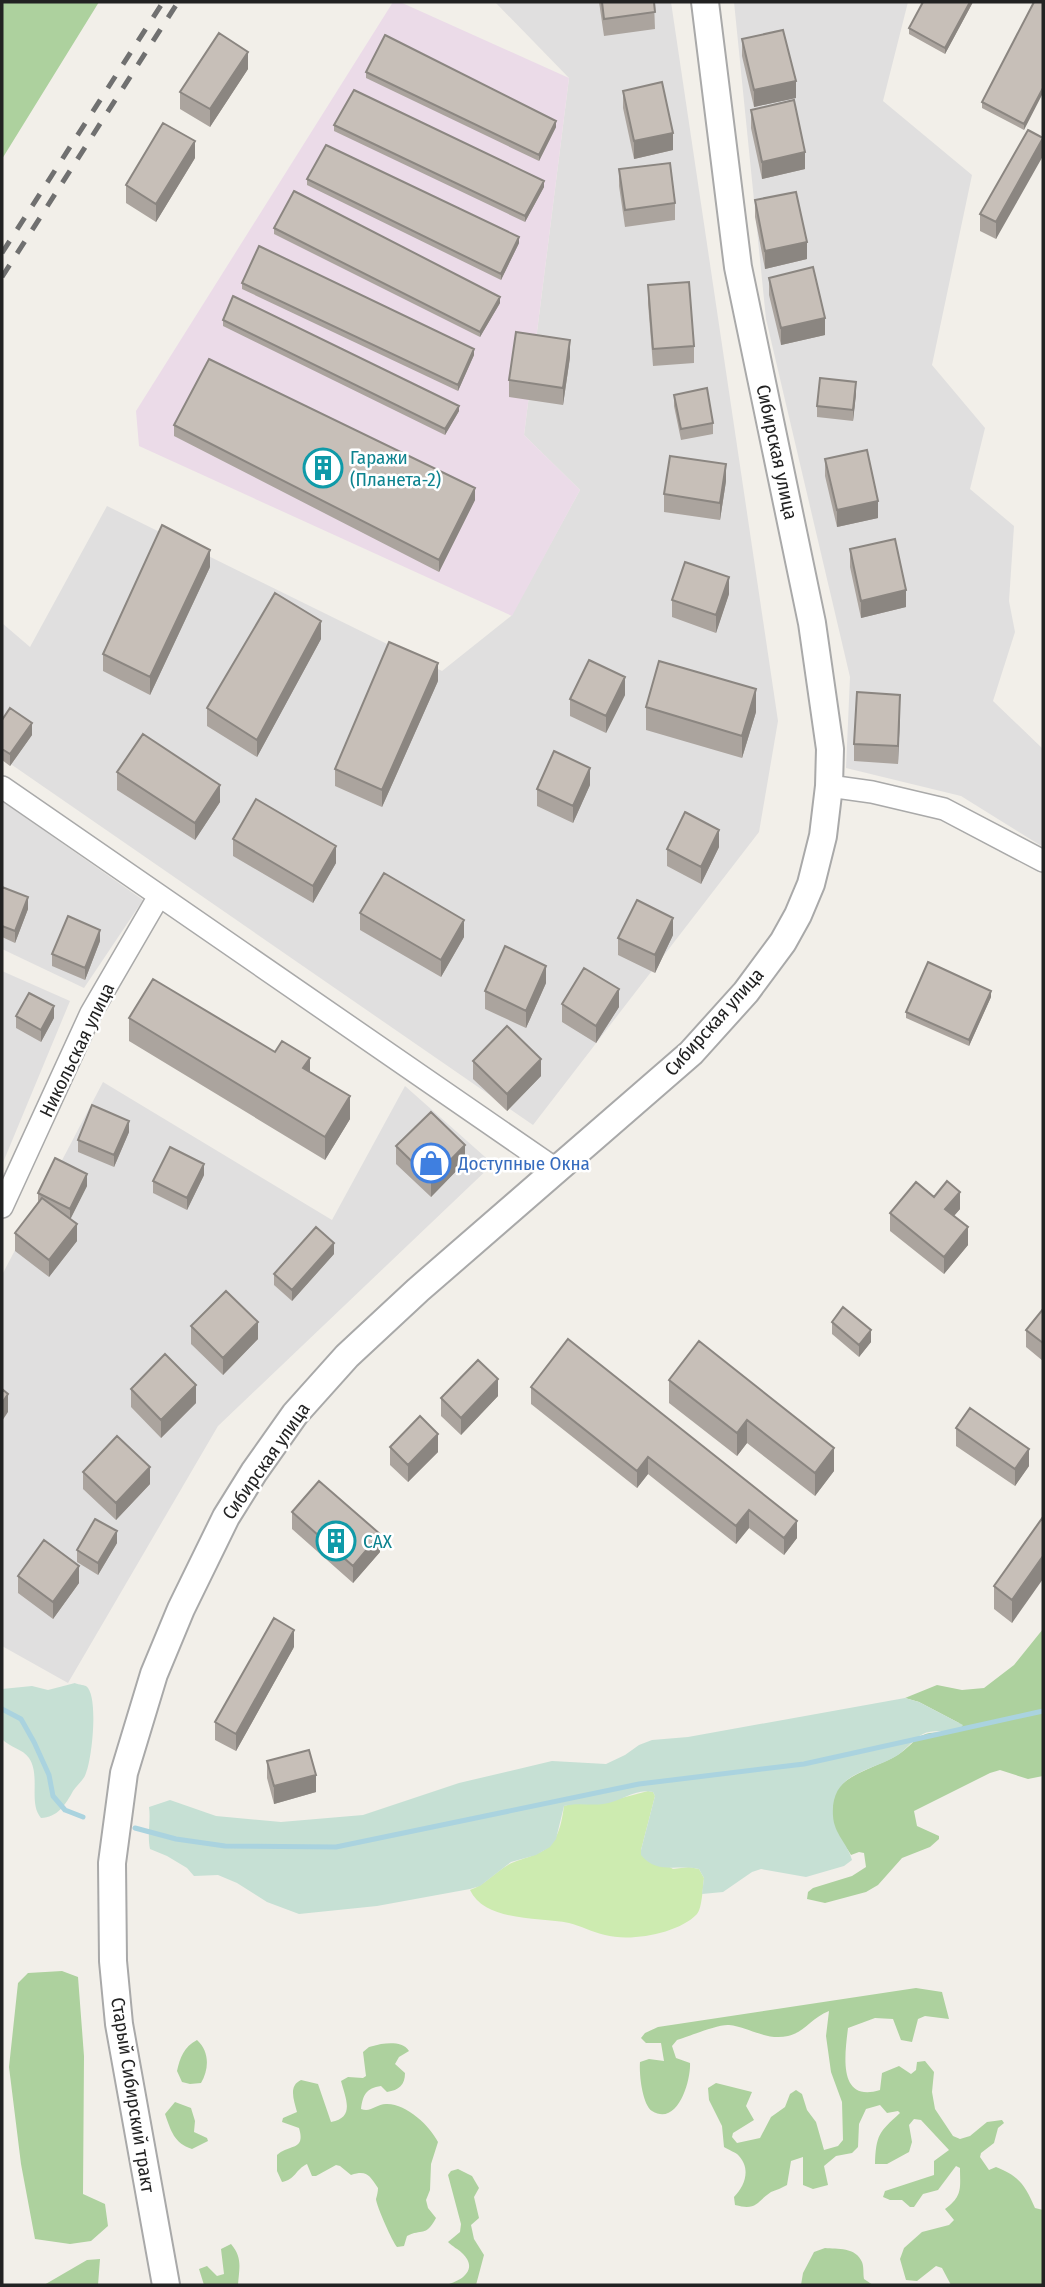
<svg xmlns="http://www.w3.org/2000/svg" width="1045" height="2287" font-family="'Fira Sans Condensed',sans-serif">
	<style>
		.residential { fill: #e0dfdf }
		.industrial { fill: #ebdbe8 }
		.grass { fill: #cdebb0 }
		.forest { fill: #add19e }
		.wetland { fill: #c6e0d4 }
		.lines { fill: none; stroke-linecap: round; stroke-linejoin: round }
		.stream { stroke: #aad3df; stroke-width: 5 }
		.minor-casing { stroke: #a9a9a9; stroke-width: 24 }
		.tertiary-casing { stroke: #a9a9a9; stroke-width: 30 }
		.minor { stroke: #fff; stroke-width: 21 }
		.tertiary { stroke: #fff; stroke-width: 26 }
		.rail { stroke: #707070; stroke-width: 5; stroke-dasharray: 14 14; stroke-linecap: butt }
		.wall { fill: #aba49e }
		.shaded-wall { fill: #8b8681 }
		.building { fill: #c7bfb8; stroke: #8b8681; stroke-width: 2 }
		.labels { text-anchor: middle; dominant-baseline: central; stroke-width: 5; stroke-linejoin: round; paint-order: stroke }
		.street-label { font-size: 19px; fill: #222; stroke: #fff }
		.culture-label { font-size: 19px; fill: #0d838f; stroke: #fff; text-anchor: start }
		.shop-label { font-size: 19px; fill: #366cbe; stroke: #fff; text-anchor: start }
	</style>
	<rect width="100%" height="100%" fill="#f2efe9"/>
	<!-- residential -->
	<path class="residential" d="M495 2H671L778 721 759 832 533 1125 2 758V623L30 647 107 506 442 671 511 616 580 490 524 435 569 78Z
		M734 2H908L883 101 972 175 932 365 985 428 970 489 1014 526 1009 601 1015 632 993 701 1043 749V847L961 796 846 768 850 677 766 319Z
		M2 801 143 900 84 988 2 949Z
		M2 971 70 1001 2 1165Z
		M103 1082 332 1220 405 1086 493 1164 218 1426 68 1683 2 1646V1275Z"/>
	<!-- industrial -->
	<path class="industrial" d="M393 2H400L569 78 524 435 580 490 512 616 139 446 136 411Z"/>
	<!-- grass -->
	<path class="grass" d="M648 1791 653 1792 655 1796 641 1850 673 1869 689 1867 699 1869 704 1878C703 1886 702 1909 697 1914 678 1934 630 1942 605 1935 592 1932 581 1926 569 1923 539 1917 485 1922 470 1890 485 1885 495 1872 508 1865 516 1860 525 1859 534 1855 557 1847 561 1828 564 1806L574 1803 599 1804Z"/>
	<!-- forest -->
	<path class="forest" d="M2 2H99L2 159Z
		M1043 1629V1776L1028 1779 1000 1770 990 1773 914 1811 917 1826 939 1836V1839L930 1847 902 1858 878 1885 866 1892 825 1903 807 1899 808 1892 813 1888 852 1876 866 1867 864 1853 859 1852 851 1855C846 1846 837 1837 834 1827 820 1779 862 1774 894 1757 918 1744 914 1730 945 1733L959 1723 919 1702 905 1698 937 1685 962 1690 984 1688 1014 1665Z
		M62 1971 78 1977 84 2056 83 2194 105 2204 108 2226 91 2241 70 2244 35 2239 21 2164 9 2067 18 1983 28 1973Z
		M916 1988 942 1992 949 2019 925 2016 918 2019 912 2042 901 2040 893 2019 875 2018 848 2028C845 2054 837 2103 880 2090L882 2073 899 2066 911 2074 916 2070 917 2062 925 2061 934 2072 932 2092 935 2109 953 2136 960 2139 970 2136 987 2122 1002 2120 1004 2123 998 2128 994 2143 981 2153 980 2157 989 2170 996 2167C1019 2176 1025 2185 1035 2208L1043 2210V2285H951L942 2268 936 2266 917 2281 906 2280 900 2259 904 2248 922 2232 949 2225 954 2220 945 2209C963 2196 960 2188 960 2168L956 2166 938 2190 923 2194 914 2207H910L902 2200H890L883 2197 885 2191 934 2175V2161L949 2150 921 2120 914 2119 909 2125 912 2142 909 2152 887 2164H875C876 2135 879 2132 900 2113L898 2111 887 2113 880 2105 866 2109 859 2124 858 2147 852 2153 836 2156 824 2166 828 2185 813 2189 803 2185V2157L791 2161 787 2185C782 2188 776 2190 771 2192 756 2202 757 2211 735 2205L734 2197C745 2186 751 2169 739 2156 736 2152 728 2150 724 2147L722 2126 709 2100 708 2088 716 2083 752 2092 746 2106 754 2120 733 2133 732 2137 737 2143 760 2138 771 2117 785 2107 790 2094 796 2090 802 2094 807 2110 816 2122 824 2150 838 2146 843 2140 842 2102 831 2072 826 2036 829 2011C811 2018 805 2032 788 2036 766 2041 749 2027 729 2025 718 2024 690 2036 677 2040L672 2046 676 2058 690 2063C691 2080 678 2127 652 2111 642 2104 639 2073 640 2062L649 2059 664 2061 661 2043H646L641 2038 645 2033 658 2027Z
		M197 2040C210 2052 209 2069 201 2083L190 2084 182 2082 177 2071C180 2057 184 2047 197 2040Z
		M381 2044C391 2043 403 2042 409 2051L399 2057 395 2064 405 2073C405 2085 399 2090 387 2092L381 2086C366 2088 363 2095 361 2109 371 2113 376 2104 386 2104 406 2103 430 2126 438 2142L431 2164 430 2190 426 2200 428 2208 436 2218C425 2238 422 2228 407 2236L404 2246 397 2247C393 2243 376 2205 376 2199 377 2195 378 2192 378 2188 369 2175 367 2170 351 2175L340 2166 336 2165 316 2176H312L307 2164C296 2169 295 2180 282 2182L277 2171V2155C289 2144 306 2151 299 2128L282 2122 283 2118 297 2112C294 2100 288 2086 301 2080L318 2084 331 2122C355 2118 346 2099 341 2081L348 2077 363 2078 366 2076 363 2052 369 2047Z
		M175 2102 191 2108 195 2121 194 2132 207 2138 208 2141 192 2149C174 2143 171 2131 165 2114Z
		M458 2169 472 2176 479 2188 474 2197 479 2218 471 2225 474 2239 484 2255 476 2285H445C460 2282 480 2270 462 2253 458 2249 453 2247 448 2242L460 2232 461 2224 448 2175 451 2171Z
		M231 2244C243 2258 239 2269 238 2285H204L199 2269 207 2266 217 2276 224 2274 221 2249Z
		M825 2248C837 2249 856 2247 862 2262 864 2267 863 2273 864 2279L873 2285H801L803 2273 814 2252Z
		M100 2259 98 2285H44L87 2260Z"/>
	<!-- wetland -->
	<path class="wetland" d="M75 1683C76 1684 84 1685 86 1686 99 1695 92 1759 86 1773 84 1780 77 1785 73 1791 66 1804 57 1818 41 1818 28 1803 41 1776 29 1758 23 1749 9 1747 2 1739V1689L32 1686 48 1690Z
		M905 1698 919 1702 963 1725 960 1729C948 1733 931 1729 923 1734 914 1738 907 1749 898 1755 869 1773 830 1772 833 1816 834 1834 848 1844 852 1860L844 1866 806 1877 761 1869 752 1872 723 1892 702 1894 704 1878 699 1869C678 1864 657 1875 641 1855V1850L655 1796 653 1792C635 1788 621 1802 603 1804 590 1806 578 1802 564 1806L556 1839 550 1847 536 1855 511 1862 480 1886 470 1889 377 1906 299 1914 267 1902 237 1883 218 1875 194 1876 187 1868 167 1856 150 1849C147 1834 151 1821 149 1807L170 1800 216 1816 281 1822 363 1815 459 1783 552 1761 606 1764 625 1755 639 1745 652 1740 688 1737Z"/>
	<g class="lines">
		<!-- stream -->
		<path class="stream" d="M2 1709 21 1719 34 1742 49 1775 53 1796 65 1810 83 1817
			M135 1828 176 1839 225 1846 336 1847 639 1784 804 1764 1043 1711"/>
		<defs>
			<path id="minor" d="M829 786 872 792 944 809 1043 861
				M2 787 557 1170
				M2 1207 91 1013 159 896"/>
			<path id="tertiary" d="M166 2285 119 2024 113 1961 112 1863 124 1773 154 1674 181 1609 226 1517 254 1472 295 1414 347 1356 418 1290 691 1053 746 992 783 942 798 915 811 884 823 836 829 786 830 749 812 623 738 267 705 2"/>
		</defs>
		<!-- minor casing -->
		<use href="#minor" class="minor-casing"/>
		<!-- tertiary casing -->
		<use href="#tertiary" class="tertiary-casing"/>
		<!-- minor -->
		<use href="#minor" class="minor"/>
		<!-- tertiary -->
		<use href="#tertiary" class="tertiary"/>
		<!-- rail -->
		<path class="rail" d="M2 253 163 2
			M2 277 178 2"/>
	</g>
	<!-- wall -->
	<path class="wall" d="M599 2H654L655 29 604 36Z
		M923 2H973L945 54 909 34V28Z
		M1034 2 1024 130 982 108V102Z
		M742 39 796 98 754 107 742 56Z
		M248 69 210 127 180 109V92Z
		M366 72 556 127 539 161 366 78Z
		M623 91 673 150 634 159 623 108Z
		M751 110 805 169 762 179 751 128Z
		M334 125 544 187 525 222 334 131Z
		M1043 138 996 239 980 231V214Z
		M195 158 156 222 126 203V185Z
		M619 169 675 203V220L625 227 619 186Z
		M307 179 519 243 501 280 307 185Z
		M755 200 807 259 765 269 755 217Z
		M274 228 500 303 480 337 274 234Z
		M769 278 825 335 781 345 769 295Z
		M242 283 474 355 458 391 242 289Z
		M648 285 694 346V363L653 366 648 303Z
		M223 320 459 411 445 435 223 326Z
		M570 357 563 405 509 397V380Z
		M856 394 853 421 817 417V406Z
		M674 395 713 423V434L681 440 674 406Z
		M174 425 475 500 439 572 174 436Z
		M825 459 878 518 837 527 825 476Z
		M726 481 720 520 664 512V494Z
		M850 549 906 607 861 618 850 567Z
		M210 567 150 695 103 671V654Z
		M729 594 716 633 672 617V600Z
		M321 639 257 757 207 726V708Z
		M438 681 382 807 335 786V769Z
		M625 695 606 733 570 716V699Z
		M646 707 756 712 742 758 646 730Z
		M900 712 898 764 854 761V744Z
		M2 720 32 735 10 766 2 760Z
		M117 772 220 802 195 840 117 790Z
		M590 785 573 823 537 806V789Z
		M233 839 336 863 313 903 233 856Z
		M719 847 701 884 667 866V849Z
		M2 887 28 909 15 943 2 937Z
		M360 913 464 937 441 977 360 930Z
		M673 935 655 973 618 955V938Z
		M100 941 85 980 52 966V954Z
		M546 983 526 1028 485 1009V991Z
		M991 997 969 1046 906 1018V1012Z
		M562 1004 619 1007 596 1043 562 1022Z
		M16 1016 54 1018 41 1042 16 1028Z
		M129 1018 275 1052 310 1073 350 1119 325 1160 129 1041Z
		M473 1061 541 1076 507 1111 473 1079Z
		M129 1132 114 1167 78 1152V1140Z
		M396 1146 465 1162 431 1197 396 1164Z
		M204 1175 187 1210 153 1193V1181Z
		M87 1186 70 1219 77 1241 49 1277 15 1251V1233L38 1204V1193Z
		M934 1197 960 1209 954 1216 968 1245 944 1274 890 1231V1213Z
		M334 1254 292 1301 274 1285V1274Z
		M1043 1309V1361L1026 1347V1330Z
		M832 1322 871 1342 859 1357 832 1334Z
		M191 1326 258 1339 223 1375 191 1344Z
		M699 1341 834 1471 815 1496 747 1443 737 1456 669 1403V1380Z
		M531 1387 797 1538 784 1555 749 1528 736 1544 648 1474 637 1488 531 1404Z
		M131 1389 196 1403 161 1438 131 1407Z
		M498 1396 461 1435 441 1416V1398Z
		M956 1428 1029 1466 1015 1486 956 1446Z
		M390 1447 438 1452 408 1482 390 1465Z
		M83 1472 150 1484 116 1520 83 1489Z
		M292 1512 380 1552 353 1583 292 1529Z
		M1043 1517 1012 1623 994 1609V1586Z
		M117 1543 98 1575 77 1562V1550Z
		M18 1576 79 1583 53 1619 18 1593Z
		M294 1647 236 1751 215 1740V1722Z
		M267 1761 316 1792 274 1804 267 1778Z"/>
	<!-- shaded-wall -->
	<path class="shaded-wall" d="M970 2H973L945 54V48Z
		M248 52V69L210 127V109Z
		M796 81V98L754 107V90Z
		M1043 88V93L1024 130V124Z
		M556 121V127L539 161V155Z
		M673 133V150L634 159V141Z
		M1043 138V156L996 239V222Z
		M195 141V158L156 222V204Z
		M805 152V169L762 179V162Z
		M544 181V187L525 222V216Z
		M519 237V243L501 280V274Z
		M807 242V259L765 269V251Z
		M500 297V303L480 337V332Z
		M825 318V335L781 345V328Z
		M570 340V357L563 405V388Z
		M474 349V355L458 391V385Z
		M856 382V394L853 421V410Z
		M459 406V411L445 435V429Z
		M726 464V481L720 520V503Z
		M475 488V500L439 572V560Z
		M878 501V518L837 527V510Z
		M210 550V567L150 695V677Z
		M729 577V594L716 633V615Z
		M906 590V607L861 618V601Z
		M321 621V639L257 757V740Z
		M438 663V681L382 807V790Z
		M625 677V695L606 733V716Z
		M756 689V712L742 758V736Z
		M900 695V712L898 764V746Z
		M32 723V735L10 766V754Z
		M590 768V785L573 823V806Z
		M220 785V802L195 840V823Z
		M719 830V847L701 884V867Z
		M336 846V863L313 903V886Z
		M28 897V909L15 943V931Z
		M673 918V935L655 973V955Z
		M464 920V937L441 977V960Z
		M100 930V941L85 980V968Z
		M546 966V983L526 1028V1011Z
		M619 989V1007L596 1043V1026Z
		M991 991V997L969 1046V1040Z
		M54 1006V1018L41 1042V1030Z
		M310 1058V1081L303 1068Z
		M541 1059V1076L507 1111V1094Z
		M350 1096V1119L325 1160V1137Z
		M129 1121V1132L114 1167V1155Z
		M465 1145V1162L431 1197V1180Z
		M204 1164V1175L187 1210V1198Z
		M87 1174V1186L70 1220V1209Z
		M960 1192V1209L945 1226V1209Z
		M77 1224V1241L49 1277V1260Z
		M968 1227V1245L944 1274V1257Z
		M334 1243V1254L292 1301V1290Z
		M258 1322V1339L223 1375V1358Z
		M871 1330V1342L859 1357V1345Z
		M498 1379V1396L461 1435V1418Z
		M196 1385V1403L161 1438V1420Z
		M8 1394V1412L2 1421V1403Z
		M747 1420V1443L737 1456V1433Z
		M438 1434V1452L408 1482V1465Z
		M834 1448V1471L815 1496V1473Z
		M1029 1449V1466L1015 1486V1469Z
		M648 1457V1474L637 1488V1471Z
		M150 1467V1484L116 1520V1503Z
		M749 1510V1528L736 1544V1526Z
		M797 1521V1538L784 1555V1538Z
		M117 1531V1543L98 1575V1563Z
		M380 1534V1552L353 1583V1566Z
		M1043 1556V1579L1012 1623V1600Z
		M79 1566V1583L53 1619V1602Z
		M294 1630V1647L236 1751V1734Z
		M316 1775V1792L274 1804V1786Z"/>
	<!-- building -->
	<path class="building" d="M602 2H654L655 12 604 19Z
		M923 2H970L945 48 909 28Z
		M1034 2H1043V88L1024 124 982 102Z
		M783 30 796 81 754 90 742 39Z
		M219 33 248 52 210 109 180 92Z
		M385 35 556 121 539 155 366 72Z
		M662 82 673 133 634 141 623 91Z
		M354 90 544 181 525 216 334 125Z
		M794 100 805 152 762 162 751 110Z
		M163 123 195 141 156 204 126 185Z
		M1028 130 1043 138 996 222 980 214Z
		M326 145 519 237 501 274 307 179Z
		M670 163 675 203 625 210 619 169Z
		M294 191 500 297 480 332 274 228Z
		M796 192 807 242 765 251 755 200Z
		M259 246 474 349 458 385 242 283Z
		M813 267 825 318 781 328 769 278Z
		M689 282 694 346 653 349 648 285Z
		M233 296 459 406 445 429 223 320Z
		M516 332 570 340 563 388 509 380Z
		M209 359 475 488 439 560 174 425Z
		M820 378 856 382 853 410 817 406Z
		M707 388 713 423 681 429 674 395Z
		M867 450 878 501 837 510 825 459Z
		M670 456 726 464 720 503 664 494Z
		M162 525 210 550 150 677 103 654Z
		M895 539 906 590 861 601 850 549Z
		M685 562 729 577 716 615 672 600Z
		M275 593 321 621 257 740 207 708Z
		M389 642 438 663 382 790 335 769Z
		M589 660 625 677 606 716 570 699Z
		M659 661 756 689 742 736 646 707Z
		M857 692 900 695 898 746 854 744Z
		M10 708 32 723 10 754 2 749V720Z
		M143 734 220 785 195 823 117 772Z
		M554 751 590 768 573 806 537 789Z
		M256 799 336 846 313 886 233 839Z
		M685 812 719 830 701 867 667 849Z
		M384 873 464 920 441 960 360 913Z
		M2 887 28 897 15 931 2 926Z
		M637 900 673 918 655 955 618 938Z
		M68 916 100 930 85 968 52 954Z
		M505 946 546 966 526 1011 485 991Z
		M928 962 991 991 969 1040 906 1012Z
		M584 968 619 989 596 1026 562 1004Z
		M153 979 275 1052 282 1041 310 1058 303 1068 350 1096 325 1137 129 1018Z
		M29 993 54 1006 41 1030 16 1016Z
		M507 1026 541 1059 507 1094 473 1061Z
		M92 1105 129 1121 114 1155 78 1140Z
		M431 1112 465 1145 431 1180 396 1146Z
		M170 1147 204 1164 187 1198 153 1181Z
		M55 1158 87 1174 70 1209 38 1193Z
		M947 1181 960 1192 945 1209 968 1227 944 1257 890 1213 916 1182 934 1197Z
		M42 1198 77 1224 49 1260 15 1233Z
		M316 1227 334 1243 292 1290 274 1274Z
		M226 1291 258 1322 223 1358 191 1326Z
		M843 1307 871 1330 859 1345 832 1322Z
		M1043 1309V1343L1026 1330Z
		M568 1339 797 1521 784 1538 749 1510 736 1526 648 1457 637 1471 531 1387Z
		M699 1341 834 1448 815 1473 747 1420 737 1433 669 1380Z
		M165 1354 196 1385 161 1420 131 1389Z
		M478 1360 498 1379 461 1418 441 1398Z
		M2 1389 8 1394 2 1403Z
		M970 1408 1029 1449 1015 1469 956 1428Z
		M420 1416 438 1434 408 1465 390 1447Z
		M117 1436 150 1467 116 1503 83 1472Z
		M319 1481 380 1534 353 1566 292 1512Z
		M1043 1517V1556L1012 1600 994 1586Z
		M95 1519 117 1531 98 1563 77 1550Z
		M44 1540 79 1566 53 1602 18 1576Z
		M274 1618 294 1630 236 1734 215 1722Z
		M309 1750 316 1775 274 1786 267 1761Z"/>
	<!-- icons -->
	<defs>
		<symbol id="building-ring" viewBox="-11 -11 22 22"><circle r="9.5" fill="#fff" stroke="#0f9aa8" stroke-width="1.5"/><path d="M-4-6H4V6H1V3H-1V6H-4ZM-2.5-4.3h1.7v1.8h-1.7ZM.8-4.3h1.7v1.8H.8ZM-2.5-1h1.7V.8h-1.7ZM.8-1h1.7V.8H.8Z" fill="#0f9aa8"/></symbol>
		<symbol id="shop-ring" viewBox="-11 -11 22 22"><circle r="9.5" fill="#fff" stroke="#3f7fe0" stroke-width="1.5"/><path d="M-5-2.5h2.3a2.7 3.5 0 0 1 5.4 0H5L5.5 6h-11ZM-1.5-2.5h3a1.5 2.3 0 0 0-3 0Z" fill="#3f7fe0"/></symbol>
	</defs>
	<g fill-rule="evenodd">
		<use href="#building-ring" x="301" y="446" width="44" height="44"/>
		<use href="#shop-ring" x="409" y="1141" width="44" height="44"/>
		<use href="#building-ring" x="314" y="1519" width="44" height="44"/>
	</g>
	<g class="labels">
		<!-- street labels -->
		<g class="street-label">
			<text transform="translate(777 452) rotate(78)">Сибирская улица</text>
			<text transform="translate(714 1022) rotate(-48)">Сибирская улица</text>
			<text transform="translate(77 1050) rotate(-64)">Никольская улица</text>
			<text transform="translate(266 1461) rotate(-55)">Сибирская улица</text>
			<text transform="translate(133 2095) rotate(81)">Старый Сибирский тракт</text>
		</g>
		<!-- culture labels -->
		<g class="culture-label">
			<text x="350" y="457">Гаражи<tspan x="350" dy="22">(Планета-2)</tspan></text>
			<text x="363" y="1541">САХ</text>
		</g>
		<!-- shop labels -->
		<g class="shop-label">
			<text x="458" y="1163">Доступные Окна</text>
		</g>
	</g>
	<!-- border -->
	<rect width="1045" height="2287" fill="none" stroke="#222222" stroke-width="7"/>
</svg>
